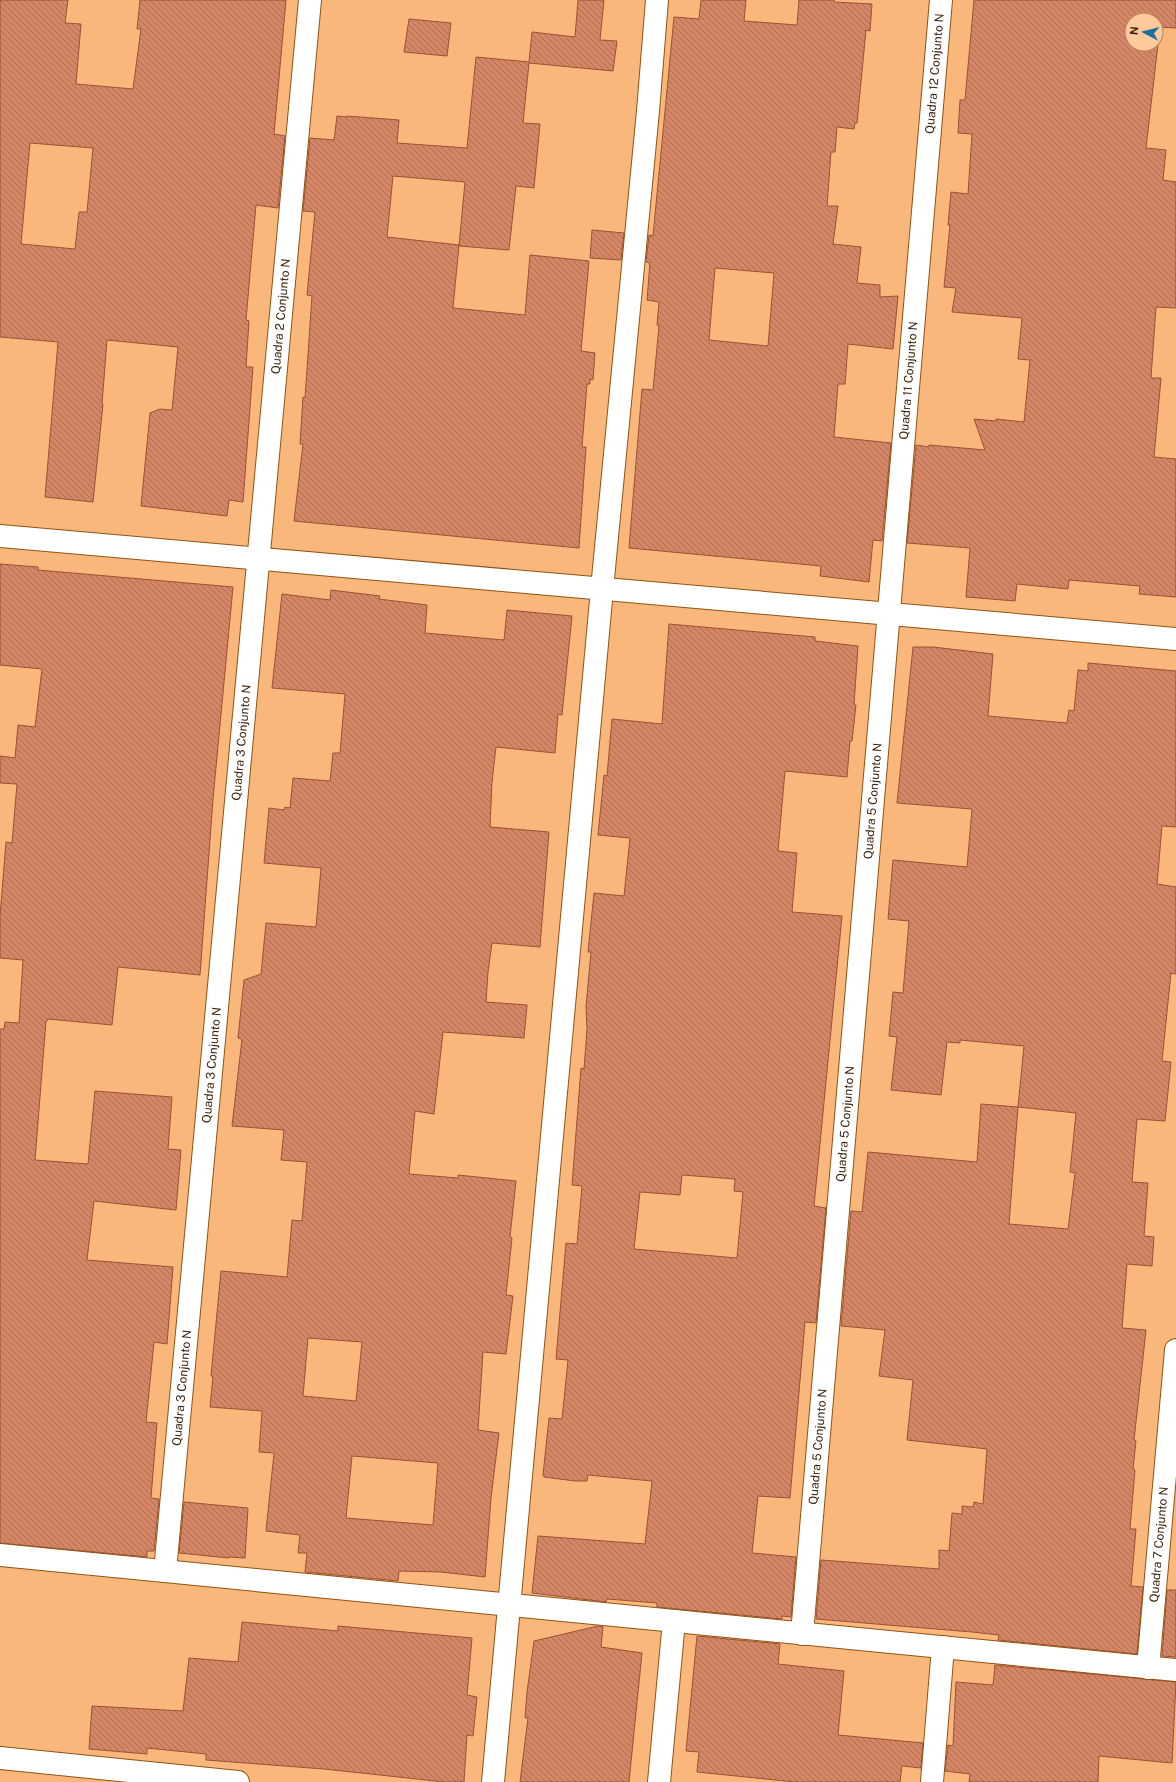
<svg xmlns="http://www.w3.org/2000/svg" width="1176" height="1782" font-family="'Public Sans',sans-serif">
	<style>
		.building { fill: url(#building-back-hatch); stroke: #9b5133; fill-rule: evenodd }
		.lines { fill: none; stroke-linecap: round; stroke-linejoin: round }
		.minor-casing { stroke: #8e5413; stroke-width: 24 }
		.minor { stroke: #fff; stroke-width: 22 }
		.labels { text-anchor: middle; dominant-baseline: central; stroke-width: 3; stroke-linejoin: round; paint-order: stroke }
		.street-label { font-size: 12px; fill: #3e240b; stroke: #fdc89a }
	</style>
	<defs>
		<pattern id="building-back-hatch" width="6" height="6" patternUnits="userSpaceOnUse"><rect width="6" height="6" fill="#d58667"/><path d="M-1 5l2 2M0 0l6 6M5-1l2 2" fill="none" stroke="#ae6d53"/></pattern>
	</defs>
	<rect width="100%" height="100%" fill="#f9b77c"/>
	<!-- building -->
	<path class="building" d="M0 0H68L65 23 81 24 76 84 133 89 141 29H137L140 0H286L274 134 285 136 278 208 256 205 246 320 249 321 246 367H253L243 502 229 500 227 516 141 506 150 413 160 409 172 410 178 347 107 340 102 404H103L93 502 45 497 58 342 0 337ZM30 143 93 148 87 212H79L75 249 21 244Z
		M578 0H604L600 40 617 41 613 71 529 63 523 123 540 124 534 188 516 186 509 250 459 246 465 182 393 176 387 237 459 245 453 308 525 315 530 255 589 261 581 351 595 353 593 380 590 379V384H587L582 447H586L579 548 294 521 303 444H300L303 397 305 398 312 296 307 295 315 212 303 211 310 138 334 140 337 116 347 117V116L399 120 397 143 467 148 476 57 529 62 532 32 575 37Z
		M701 0H746L744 21 797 25 799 0H834V2L872 4 870 31 866 30 857 123H855L854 129 837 127 835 152H831L827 206H838L833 244 861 247 857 283 880 285V297L898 296 893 349 848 344 845 384H838L834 437 891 443 882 541 873 540 869 582 820 576 821 566 629 548 642 389 653 390 659 326 657 325 659 302 647 300 650 263 646 262 649 235 653 236 674 17 699 19ZM715 268 774 273 768 346 709 340Z
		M974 0H1176V28L1160 27 1146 148 1166 150 1163 180 1176 182V308L1156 307 1151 378H1161L1154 457 1176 459V597L1139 594 1140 586 1069 580 1068 589 1017 584 1015 601 966 597 970 548 907 543 916 445 929 447V445L985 450 974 419 996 421V419L1024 422 1030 360 1018 359 1022 318 952 312 956 288 944 287 950 225H948L951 192 968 194 972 134 958 133 960 100H965ZM1132 20H1156V44H1132Z
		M409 19 451 23 447 56 404 52Z
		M592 230 624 233 621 260 590 258Z
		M0 564 38 567V570L233 587 213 799 200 975 118 967 112 1025 48 1019 47 1021H46L35 1160 88 1164 95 1091 172 1097 168 1149 181 1150 176 1210 94 1201 87 1260 173 1267 167 1344 154 1342 146 1422 157 1423 151 1498 159 1499 154 1551H147V1557L0 1543V1029H4L5 1022 19 1023 23 960 0 958V916L6 842 12 843 17 784 0 783V756L15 758 18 725 35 727 42 669 0 665Z
		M331 590 380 596 379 599 427 605 425 633 504 640 507 610 572 616 562 715 558 714 555 753 496 747 492 782 490 827 549 832 540 947 492 943 488 972 486 1002 527 1005 524 1038 443 1032 434 1114 415 1111 409 1174 458 1178V1175L516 1181 510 1237 512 1238 506 1295 513 1296 506 1354 483 1352 478 1430 499 1433 491 1498 485 1577 441 1572 399 1571 398 1581 305 1572 307 1553H298L300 1535 266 1531 274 1453 259 1452 262 1411 210 1407 213 1376H211L221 1271 287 1277 292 1220 302 1221 307 1162 281 1160 284 1130 232 1126 242 1039 238 1038 244 980 261 974 266 923 316 927 321 868 264 863 269 808 284 810 285 807 290 808 293 778 330 781 333 753H340L345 694 272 688 282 594 330 600ZM308 1338 362 1342 356 1401 303 1396ZM352 1456 438 1463 433 1525 346 1518Z
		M669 624 815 637V641L858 646 854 705H856L852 741H850L847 777 785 771 778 851 797 853 792 912 842 916 814 1206 826 1208 816 1323 805 1322 790 1498 758 1496 752 1553 796 1557 791 1617 782 1616V1619L657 1607V1603L607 1599 606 1602 532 1593 538 1536 645 1544 652 1481 588 1475 587 1481H575L544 1477 543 1475 549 1418 562 1419 568 1360 556 1359 566 1243 577 1244 582 1186 572 1185 581 1068 584 1069 587 1029 586 1007 591 952H588L594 893 624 896 630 838 598 835 604 775 607 776 612 719 662 724ZM682 1175 735 1179 734 1191 743 1192 737 1258 634 1249 640 1192 680 1195Z
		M913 647H933L993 654 988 716 1067 723 1069 710 1074 711 1078 670 1088 671V663L1176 671V827L1162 826 1157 884 1176 887V974L1171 973 1162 1061 1171 1062 1165 1121 1137 1119 1132 1182 1148 1183 1144 1236 1154 1237 1152 1266 1127 1264 1122 1328 1146 1330 1134 1440 1136 1441 1133 1469 1135 1470 1130 1529H1136L1131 1586 1143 1587 1137 1654 998 1640 999 1635 972 1632 816 1619 821 1560 939 1569V1550L949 1551 952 1513 962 1514V1506L973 1507 974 1502 983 1504 987 1449 907 1440 913 1380 879 1376 885 1330 841 1326 851 1211 862 1212 868 1152 977 1162 981 1104 1018 1107 1009 1224 1068 1229 1075 1173 1070 1172 1076 1113 1018 1107 1024 1046 960 1040V1043L947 1042 941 1095 891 1090 897 1037 889 1036 893 992 903 993 909 921 888 919 893 860 967 867 972 809 897 803Z
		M184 1502 248 1508 245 1558 229 1557V1558L179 1553Z
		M1167 1590H1176V1657L1162 1656Z
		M242 1622 338 1631V1626L472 1638 467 1695 477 1697 473 1736 467 1735 464 1782H445L324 1769 206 1760V1754L147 1748V1754L89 1749 92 1706 183 1711 189 1658 238 1662Z
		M598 1626 603 1627 601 1647 642 1653 629 1782H520L528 1718H525L527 1692 534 1641Z
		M697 1636 780 1644 778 1664 844 1671 838 1735 923 1743 921 1768 902 1766 900 1782H795L697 1772 699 1752 686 1751Z
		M995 1665 1176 1682 1172 1763 1099 1756 1098 1782H969L970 1774 945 1771 948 1745 953 1746 956 1682 993 1685Z"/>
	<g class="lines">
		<defs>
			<g id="minor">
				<path d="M0 536 1176 639"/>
				<path d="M0 1555 1176 1670"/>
				<path id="s1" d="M165 1571 310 0"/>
				<path id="s2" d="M802 1634 941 0"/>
				<path id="s3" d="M1148 1668 1176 1350"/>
				<path d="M0 1758 238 1782"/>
				<path d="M493 1782 602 589 648 111 657 0"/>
				<path d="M659 1782 674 1621"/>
				<path d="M932 1782 943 1647"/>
			</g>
		</defs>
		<!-- minor casing -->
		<use href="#minor" class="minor-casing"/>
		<!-- minor -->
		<use href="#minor" class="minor"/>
	</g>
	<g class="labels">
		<!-- street labels -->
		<g class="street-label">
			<text stroke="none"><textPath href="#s2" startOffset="1566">Quadra 12 Conjunto N</textPath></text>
			<text stroke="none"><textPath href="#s1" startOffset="1260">Quadra 2 Conjunto N</textPath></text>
			<text stroke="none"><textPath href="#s2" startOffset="1258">Quadra 11 Conjunto N</textPath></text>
			<text stroke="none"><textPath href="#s1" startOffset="832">Quadra 3 Conjunto N</textPath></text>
			<text stroke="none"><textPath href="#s2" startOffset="836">Quadra 5 Conjunto N</textPath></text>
			<text stroke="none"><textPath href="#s1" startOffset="508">Quadra 3 Conjunto N</textPath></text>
			<text stroke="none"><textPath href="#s2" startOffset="512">Quadra 5 Conjunto N</textPath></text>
			<text stroke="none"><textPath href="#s1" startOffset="184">Quadra 3 Conjunto N</textPath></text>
			<text stroke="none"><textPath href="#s2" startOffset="188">Quadra 5 Conjunto N</textPath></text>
			<text stroke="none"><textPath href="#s3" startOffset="124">Quadra 7 Conjunto N</textPath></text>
		</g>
	</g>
	<!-- north arrow -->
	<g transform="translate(1144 32) rotate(277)"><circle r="19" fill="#fdc89a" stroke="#b18661"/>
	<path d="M0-3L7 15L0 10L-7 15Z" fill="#1e6d9f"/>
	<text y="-6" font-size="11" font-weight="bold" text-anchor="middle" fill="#3e240b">N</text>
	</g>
</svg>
